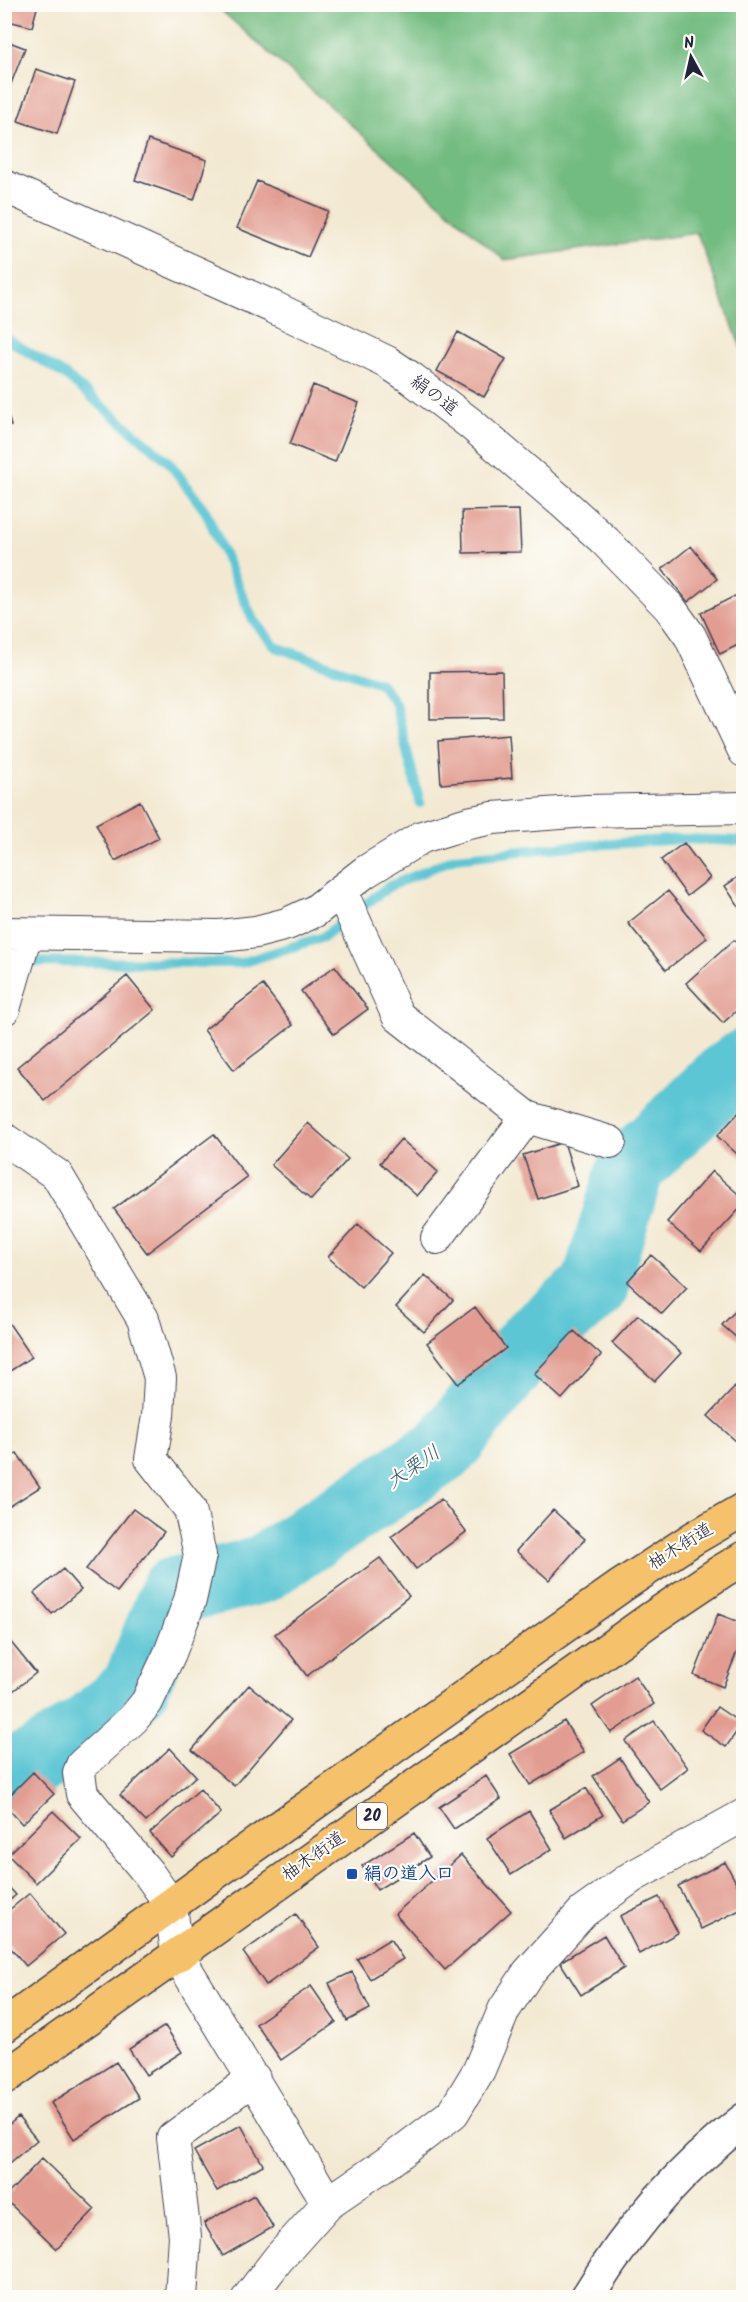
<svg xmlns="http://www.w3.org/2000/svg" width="748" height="2302" font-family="Kalam,'Klee One',sans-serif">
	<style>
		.forest { fill: #73bc81; stroke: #4a6f5e; stroke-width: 1.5 }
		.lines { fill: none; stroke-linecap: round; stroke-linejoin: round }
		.stream { stroke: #5bc6d4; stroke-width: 10 }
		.river { stroke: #5bc6d4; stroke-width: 68 }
		.building { fill: #e29c91 }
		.minor-casing { stroke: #414052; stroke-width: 34 }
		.tertiary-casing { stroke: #414052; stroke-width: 36 }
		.primary-casing { stroke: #414052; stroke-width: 36 }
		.minor { stroke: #fff; stroke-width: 32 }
		.tertiary { stroke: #fff; stroke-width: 33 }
		.primary { stroke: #f5c16b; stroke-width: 33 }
		.transit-dot { fill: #1a4fb4; stroke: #fdfcf7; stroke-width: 2 }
		.labels { text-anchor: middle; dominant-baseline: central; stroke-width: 4.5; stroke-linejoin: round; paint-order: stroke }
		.shield { fill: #fdfcf7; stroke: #646373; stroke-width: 1.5 }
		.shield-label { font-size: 16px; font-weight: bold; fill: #22223b }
		.street-label { font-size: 18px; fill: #22223b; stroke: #fdfcf7 }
		.transit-label { font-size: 18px; font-weight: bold; fill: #164399; stroke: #fdfcf7; text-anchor: start }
		.water-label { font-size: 20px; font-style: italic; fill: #365b71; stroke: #fdfcf7 }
	</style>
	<rect width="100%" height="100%" fill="#fdfcf7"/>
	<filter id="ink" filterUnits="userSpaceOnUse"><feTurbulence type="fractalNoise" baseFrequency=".0167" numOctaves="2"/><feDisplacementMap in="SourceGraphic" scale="12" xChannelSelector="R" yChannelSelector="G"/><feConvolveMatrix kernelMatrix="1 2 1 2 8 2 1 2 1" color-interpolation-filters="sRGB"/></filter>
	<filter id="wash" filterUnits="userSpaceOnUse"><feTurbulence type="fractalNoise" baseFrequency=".008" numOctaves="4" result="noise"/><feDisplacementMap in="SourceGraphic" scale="24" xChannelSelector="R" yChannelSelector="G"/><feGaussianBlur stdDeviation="1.35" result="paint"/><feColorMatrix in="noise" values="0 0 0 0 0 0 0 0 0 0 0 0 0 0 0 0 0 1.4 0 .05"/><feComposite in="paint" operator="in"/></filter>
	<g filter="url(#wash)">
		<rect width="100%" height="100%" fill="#f3e9d2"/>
		<!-- forest -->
		<path class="forest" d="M215 5H743V353L697 233 504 260Z"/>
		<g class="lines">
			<!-- stream -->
			<path class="stream" d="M4 337 65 375 168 461 206 512 253 620 276 647 380 683 395 703 420 803
				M20 962 241 963 323 937 388 887 455 858 560 847 682 839 744 841"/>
			<!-- river -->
			<path class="river" d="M4 1775 40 1759 91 1726 135 1688 174 1591 261 1570 444 1449 530 1342 594 1288 631 1167 726 1076 744 1063"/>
		</g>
		<g id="blocks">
			<!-- building -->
			<path class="building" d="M4 4H38L32 27 4 20Z
				M4 40 25 48 5 99H4Z
				M36 69 75 82 57 134 18 121Z
				M148 140 207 160 194 200 135 180Z
				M257 181 328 211 308 257 237 228Z
				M458 332 506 359 484 397 437 371Z
				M313 385 359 403 335 462 290 444Z
				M4 400 11 426 4 428Z
				M519 510 521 552 463 553 462 511Z
				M691 546 717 579 688 602 662 569Z
				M739 594 744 603V642L720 654 701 613Z
				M502 671 503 718 430 719V672Z
				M509 735 512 778 441 784 438 741Z
				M140 801 159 838 115 861 96 824Z
				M684 843 710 878 687 896 661 860Z
				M744 873V915L725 886Z
				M668 891 707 938 666 970 628 923Z
				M734 940 744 950V1004L723 1023 686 983Z
				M335 966 368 1009 334 1034 301 991Z
				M127 976 155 1010 45 1101 17 1067Z
				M263 985 293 1025 234 1070 204 1030Z
				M744 1107V1160L717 1136Z
				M308 1123 348 1159 311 1200 271 1165Z
				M214 1134 247 1177 147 1253 114 1209Z
				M401 1139 438 1172 417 1196 380 1163Z
				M564 1142 578 1186 538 1199 523 1155Z
				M712 1171 744 1199V1204L701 1251 667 1222Z
				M358 1224 391 1253 361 1287 328 1257Z
				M651 1255 687 1287 662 1314 627 1282Z
				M425 1275 453 1300 424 1332 396 1307Z
				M744 1302V1344L722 1325Z
				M475 1307 506 1348 458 1384 427 1343Z
				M638 1315 681 1353 655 1381 612 1343Z
				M4 1316 32 1357 10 1371 4 1363Z
				M574 1331 601 1355 562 1399 534 1374Z
				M735 1387 744 1395V1434L737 1442 708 1416Z
				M17 1453 40 1487 4 1510V1461Z
				M441 1499 466 1532 416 1569 391 1537Z
				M133 1509 164 1532 117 1592 86 1569Z
				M553 1510 585 1539 549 1580 516 1551Z
				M380 1558 409 1596 307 1676 275 1634Z
				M63 1569 81 1590 52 1614 34 1593Z
				M718 1614 744 1624V1634L723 1687 694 1675Z
				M9 1640 36 1673 4 1698V1643Z
				M635 1676 654 1704 611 1733 592 1706Z
				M249 1685 291 1720 234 1786 192 1750Z
				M717 1707 742 1724 726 1747 701 1730Z
				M564 1721 584 1752 530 1785 510 1754Z
				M654 1721 688 1768 660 1789 625 1741Z
				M170 1748 196 1776 146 1822 120 1795Z
				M620 1758 649 1802 622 1820 593 1776Z
				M33 1772 54 1794 22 1824 5 1805V1800Z
				M486 1776 501 1799 454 1829 439 1807Z
				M586 1788 603 1815 566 1838 549 1810Z
				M200 1789 221 1813 171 1857 150 1833Z
				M53 1811 81 1839 36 1883 8 1855Z
				M529 1811 552 1849 511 1875 487 1838Z
				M414 1833 430 1857 377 1890 362 1866Z
				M461 1855 511 1911 445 1970 395 1914Z
				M725 1862 744 1897V1908L701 1929 678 1886Z
				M4 1882 16 1895 4 1905Z
				M30 1893 64 1934 26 1966 4 1940V1914Z
				M659 1897 678 1933 639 1954 620 1916Z
				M296 1914 319 1947 266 1985 243 1952Z
				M604 1935 624 1968 581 1995 560 1962Z
				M390 1939 403 1959 370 1979 357 1959Z
				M352 1972 370 2009 347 2021 329 1983Z
				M311 1986 336 2022 281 2060 256 2024Z
				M165 2026 182 2052 146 2075 129 2049Z
				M116 2062 139 2098 74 2139 51 2103Z
				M18 2117 37 2140 4 2168V2129Z
				M241 2125 263 2165 217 2191 194 2151Z
				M42 2158 95 2209 57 2249 4 2198Z
				M254 2195 273 2227 223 2256 204 2223Z"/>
		</g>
	</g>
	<g filter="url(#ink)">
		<use href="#blocks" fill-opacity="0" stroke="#414052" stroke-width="1.5"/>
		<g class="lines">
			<defs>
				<path id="minor" d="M4 186 273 307 387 362 411 378 471 424 561 501 605 541 670 608 690 636 744 751
					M341 891 398 1016 527 1117 610 1142
					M4 933 220 936 256 932 287 924 315 911 365 872 422 837 468 823 493 818 587 811 744 808
					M4 1009 26 934
					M4 1139 57 1175 143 1319 160 1378 158 1416 151 1459 190 1509 200 1555 190 1600 170 1653 147 1702 133 1719 82 1765 79 1773 82 1794 149 1874 171 1905 177 1954 328 2203
					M437 1238 527 1117
					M181 2298 185 2236 173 2138 254 2078
					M248 2298 278 2259 328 2203 391 2160 453 2113 479 2070 504 2010 528 1973 583 1912 632 1877 744 1815"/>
				<path id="tertiary" d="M587 2298C629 2228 679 2170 744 2120"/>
				<path id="primary" d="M4 2026 215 1873 621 1586 694 1538 744 1509
					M4 2078 652 1618 722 1571 744 1558"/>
			</defs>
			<!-- minor casing -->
			<use href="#minor" class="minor-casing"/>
			<!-- tertiary casing -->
			<use href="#tertiary" class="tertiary-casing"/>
			<!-- primary casing -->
			<use href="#primary" class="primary-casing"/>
			<!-- minor -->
			<use href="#minor" class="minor"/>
			<!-- tertiary -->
			<use href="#tertiary" class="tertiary"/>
			<!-- primary -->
			<use href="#primary" class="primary"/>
		</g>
	</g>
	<!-- markers -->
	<rect class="transit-dot" x="346" y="1868" width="12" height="12" rx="3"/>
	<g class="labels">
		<!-- shield labels -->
		<rect class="shield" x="357" y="1803" width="30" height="26" rx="4.5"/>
		<g class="shield-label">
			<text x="372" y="1816">20</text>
		</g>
		<!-- street labels -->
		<g class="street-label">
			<text transform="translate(434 396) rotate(37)">絹の道</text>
			<text transform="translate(681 1547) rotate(-32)">柚木街道</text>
			<text transform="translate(314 1857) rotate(-35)">柚木街道</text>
		</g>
		<!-- transit labels -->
		<g class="transit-label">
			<text x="364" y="1874">絹の道入口</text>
		</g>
		<!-- water labels -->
		<g class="water-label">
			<text transform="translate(414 1468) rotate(-34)">大栗川</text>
		</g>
	</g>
	<!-- margin -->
	<rect width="748" height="2302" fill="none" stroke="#fdfcf7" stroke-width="24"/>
	<!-- north arrow -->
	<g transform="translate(691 57) rotate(352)" stroke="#fdfcf7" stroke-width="4.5" paint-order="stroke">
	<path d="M0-4.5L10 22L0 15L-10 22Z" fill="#22223b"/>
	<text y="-9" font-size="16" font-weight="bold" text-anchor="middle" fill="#22223b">N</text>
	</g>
</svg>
